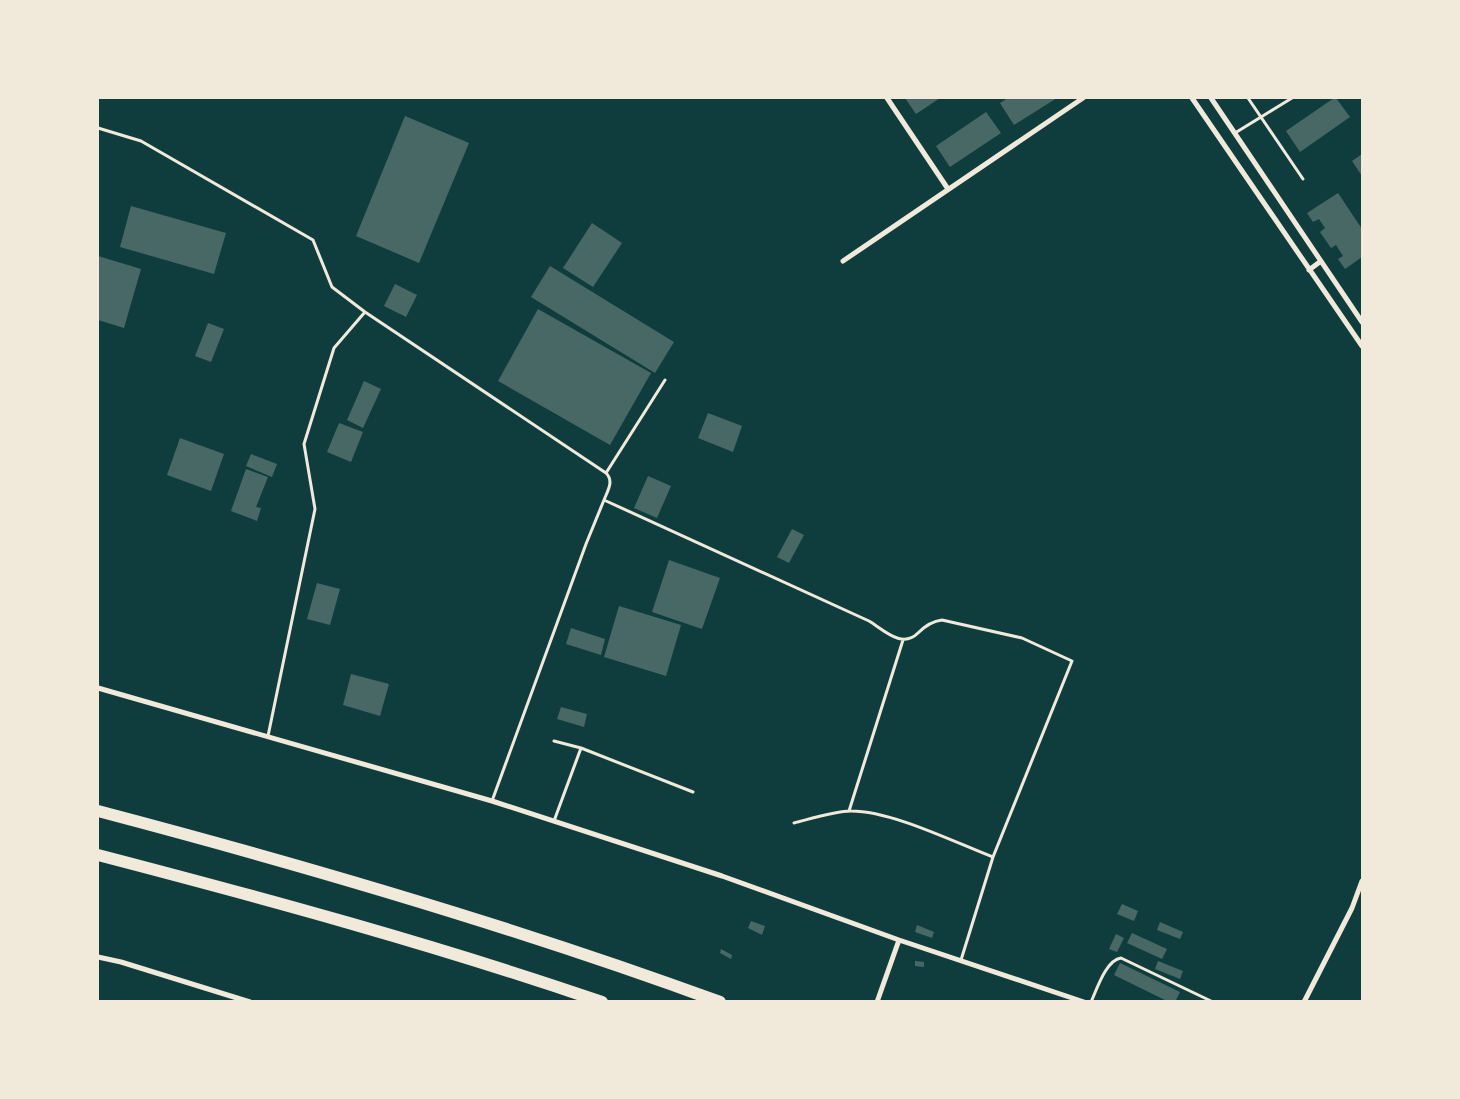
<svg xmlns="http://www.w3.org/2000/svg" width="1460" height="1099" font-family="Ubuntu,sans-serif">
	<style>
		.building { fill: #486865 }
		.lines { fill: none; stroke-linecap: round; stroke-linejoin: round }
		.service { stroke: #f1e9da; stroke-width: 3 }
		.minor { stroke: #f1e9da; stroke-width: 5 }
		.motorway { stroke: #f1e9da; stroke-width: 12 }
	</style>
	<rect width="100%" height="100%" fill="#0f3d3e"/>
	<!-- building -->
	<path class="building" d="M905 98H940L916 114Z
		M1008 98H1057L1014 125 1000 103Z
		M1334 98H1336L1350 117 1300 152 1286 131Z
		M986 112 1001 133 950 167 936 146Z
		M405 116 469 143 419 263 356 236Z
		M1362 154V176L1352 161Z
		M1338 193 1362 229V257L1345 269 1338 259 1343 256 1336 245 1331 248 1320 232 1325 228 1319 219 1313 222 1307 213Z
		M131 206 226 233 214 274 120 247Z
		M592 223 622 243 593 287 563 268Z
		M98 256 141 269 124 328 98 320Z
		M550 266 674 342 655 373 531 297Z
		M395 284 417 295 406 317 384 306Z
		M538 309 651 373 610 445 498 381Z
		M208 323 224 329 211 362 195 356Z
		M364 381 381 389 363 428 347 420Z
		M708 413 742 426 733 452 698 438Z
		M339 423 363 432 351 462 327 452Z
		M180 438 224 454 211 491 167 475Z
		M251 454 277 464 272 477 246 466Z
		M246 469 268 477 256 507 261 508 257 521 231 511Z
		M648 476 671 486 657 518 634 508Z
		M792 529 804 535 789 563 777 557Z
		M669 560 720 578 702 629 652 612Z
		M317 583 340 589 330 625 307 619Z
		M619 606 681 625 666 676 604 657Z
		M571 628 605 639 601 655 566 644Z
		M351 674 389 684 380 716 343 705Z
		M561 707 587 714 584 727 557 719Z
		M1122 904 1138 911 1134 921 1117 914Z
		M751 921 765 926 762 935 748 928Z
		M1160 922 1183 932 1180 939 1157 930Z
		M917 925 934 932 932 938 915 932Z
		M1132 933 1167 949 1162 959 1127 943Z
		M1116 934 1124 938 1117 952 1109 949Z
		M721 949 732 955 731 959 720 953Z
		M915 961 924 962V967L915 966Z
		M1158 961 1183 971 1180 979 1155 969Z
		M1120 963 1180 992 1175 1002H1169L1114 975Z"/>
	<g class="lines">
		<!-- service -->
		<path class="service" d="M1248 98 1303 179
			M98 128 141 141 313 240 332 287 365 312
			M1235 133 1292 98
			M606 473 665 380
			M268 736 315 509 304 444 334 348 365 312 606 473C614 481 608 490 604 500L869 621C884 630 902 649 918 633 925 626 933 621 942 620L1022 638 1072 661 993 857 961 960
			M554 741 581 748 693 792
			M492 801 586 544 604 500
			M849 811 903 640
			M554 821 581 748
			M794 823C810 819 835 811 851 811 892 811 954 842 993 857
			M1091 1002C1097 989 1106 960 1121 958L1213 1002"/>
		<!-- minor -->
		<path class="minor" d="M887 98 948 189
			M1192 98 1362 346
			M1211 98 1362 322
			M843 261 1083 98
			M1309 270 1321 261
			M98 688 492 801 722 876 899 940 1084 1002
			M98 957 121 962 250 1002
			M877 1002 899 940
			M1304 1002 1352 908 1362 881"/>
		<!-- motorway -->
		<path class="motorway" d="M98 811C307 866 516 927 720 1002
			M98 855C267 899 436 945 602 1002"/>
	</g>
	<!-- border -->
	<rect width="1460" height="1099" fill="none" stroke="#f1e9da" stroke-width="198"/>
</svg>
